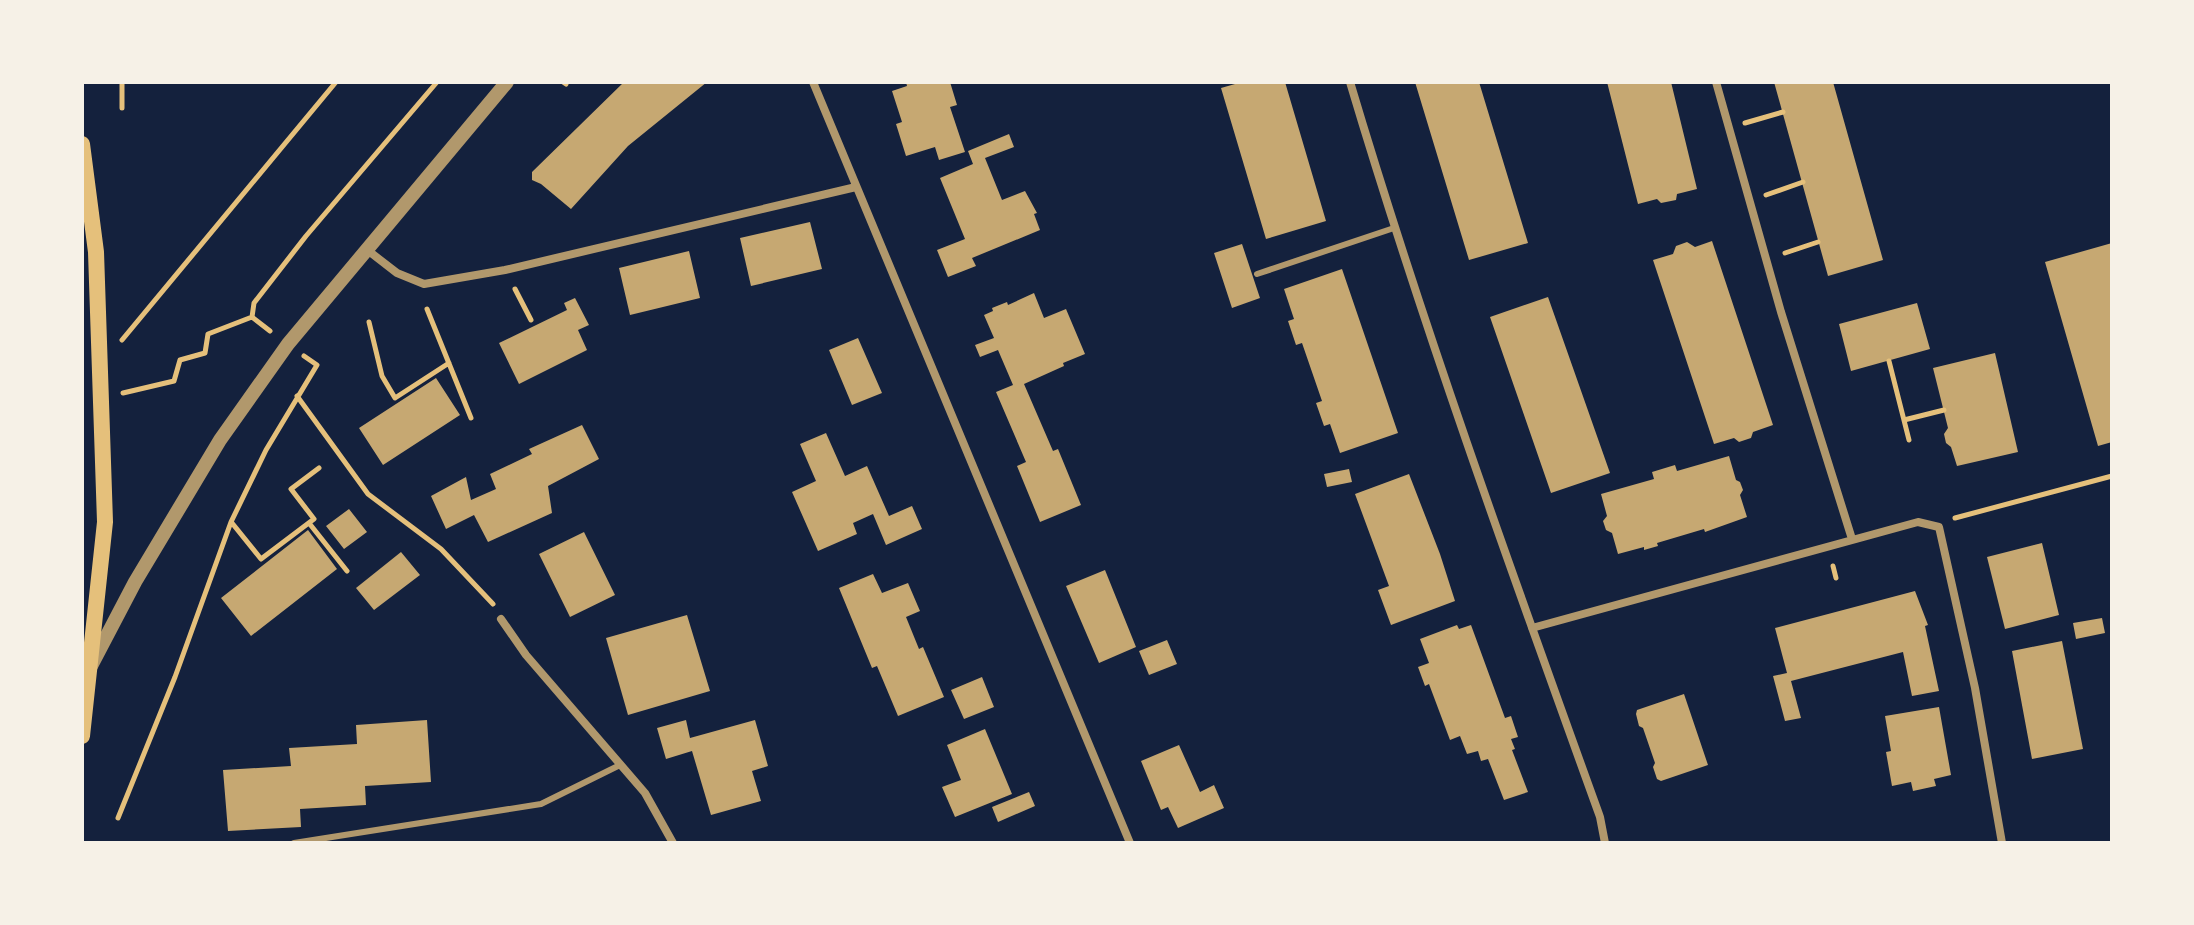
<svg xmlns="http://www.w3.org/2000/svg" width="2194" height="925" font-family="Cabin,sans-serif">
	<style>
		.building { fill: #c6a872 }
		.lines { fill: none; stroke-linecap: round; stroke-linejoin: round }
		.path { stroke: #e5c07b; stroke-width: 5 }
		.service { stroke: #b1986c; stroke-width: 6 }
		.minor { stroke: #b1986c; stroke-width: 8 }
		.tertiary { stroke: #b1986c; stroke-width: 14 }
		.secondary { stroke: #e5c07b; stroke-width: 16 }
	</style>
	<rect width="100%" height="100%" fill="#14213d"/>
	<!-- building -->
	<path class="building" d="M624 82H707L628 146 571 209 541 184 532 180V172Z
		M906 82H950L957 105 950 107 965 152 939 160 935 147 906 156 896 124 902 122 892 91 907 86Z
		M1242 82H1285L1326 221 1266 239 1221 88Z
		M1415 82H1479L1528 243 1469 260Z
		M1607 82H1671L1697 189 1677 194 1676 200 1661 203 1657 199 1638 204Z
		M1774 82H1833L1883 260 1828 276Z
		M1009 134 1014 147 985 158 1002 200 1025 191 1037 213 1034 214 1040 230 972 258 976 266 948 277 937 250 965 239 940 178 973 164 968 151Z
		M810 222 822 269 751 286 740 238Z
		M1712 241 1773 425 1753 432 1751 438 1739 442 1734 438 1714 444 1653 260 1673 254 1676 246 1687 242 1695 247Z
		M2112 243V442L2098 446 2045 262Z
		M1242 244 1260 298 1232 308 1214 253Z
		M689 251 700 298 630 315 619 268Z
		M1342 269 1398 433 1340 453 1330 424 1324 426 1316 403 1322 401 1302 343 1296 345 1288 321 1294 319 1284 289Z
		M1034 293 1044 318 1066 309 1085 354 1063 363 1064 366 1024 384 1053 451 1058 449 1081 505 1040 522 1017 466 1026 462 996 392 1013 385 998 350 980 357 975 345 994 338 984 315 993 311 992 308 1007 302 1008 305Z
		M1548 297 1610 473 1551 493 1490 317Z
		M575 298 589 325 578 330 587 350 519 384 499 343 567 310 564 303Z
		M1917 303 1930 349 1851 371 1839 324Z
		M858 338 882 393 852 405 829 350Z
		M1995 353 2018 452 1957 466 1951 447 1946 443 1944 434 1948 428 1933 368Z
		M436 378 460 415 383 465 359 428Z
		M582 425 599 459 548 486 552 513 488 542 474 515 446 529 431 496 466 477 471 500 496 489 490 474 532 454 529 449Z
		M826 433 845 476 867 466 889 516 912 506 922 529 886 545 873 514 853 523 857 534 818 551 792 492 816 481 800 444Z
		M1729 456 1736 480 1740 482 1743 490 1740 495 1747 517 1705 532 1704 529 1657 543 1658 546 1644 550V547L1618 554 1612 533 1606 530 1603 521 1607 516 1601 494 1654 479 1652 472 1675 465 1677 471Z
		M1349 469 1352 482 1327 487 1324 474Z
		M1409 474 1440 554 1455 601 1391 625 1378 590 1389 586 1355 494Z
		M349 509 367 532 344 549 326 526Z
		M308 530 337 569 251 636 221 598Z
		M584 532 615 595 570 617 539 554Z
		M2042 543 2059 615 2005 629 1987 557Z
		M401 552 420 575 374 610 356 588Z
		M1105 570 1136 647 1099 663 1066 586Z
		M873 574 882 593 908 583 920 611 906 617 919 649 923 647 944 697 898 716 877 666 872 668 839 588Z
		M1915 591 1928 625 1925 626 1939 691 1912 696 1903 652 1791 681 1801 718 1785 721 1773 676 1787 673 1775 628Z
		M687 615 710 691 628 715 606 638Z
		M2102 618 2105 633 2076 639 2073 623Z
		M1457 625 1459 629 1471 625 1505 718 1511 716 1518 737 1511 739 1515 749 1512 750 1528 792 1504 800 1488 759 1481 761 1478 751 1467 754 1460 736 1450 740 1429 684 1425 686 1418 667 1429 663 1420 639Z
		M1167 640 1177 664 1149 675 1139 651Z
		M2062 641 2083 749 2032 759 2012 651Z
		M982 677 994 707 964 719 951 690Z
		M1684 694 1708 765 1661 781 1657 779 1653 767 1655 763 1643 728 1639 726 1636 714 1637 710Z
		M1939 707 1951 775 1934 779 1936 786 1913 791 1911 782 1892 786 1886 752 1891 751 1885 716Z
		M427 720 431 782 365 786 366 805 300 809 301 827 228 831 223 770 291 766 289 748 357 744 356 725Z
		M686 720 690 738 755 720 768 766 752 771 761 801 711 815 692 751 666 759 657 728Z
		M985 729 1012 794 955 817 942 787 961 780 947 745Z
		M1179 745 1200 792 1214 785 1224 808 1178 828 1168 807 1161 810 1141 761Z
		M1029 792 1035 806 998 822 992 807Z"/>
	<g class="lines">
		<!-- path -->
		<path class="path" d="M563 82 566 84
			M122 108V82
			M1745 123 1783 112
			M1766 195 1803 182
			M1785 253 1818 242
			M515 289 531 320
			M427 309 471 418
			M252 317 270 331
			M252 317 254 303 306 236 437 82
			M369 322 382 376 395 398 449 363
			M122 340 336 82
			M1889 361 1909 440
			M123 393 174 381 180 360 205 353 208 334 252 317
			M297 396 368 494 441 549 493 604
			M1904 420 1944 410
			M1955 518 2112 476
			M232 523 261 559 314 519 291 489 319 468
			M309 523 347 571
			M1833 566 1836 578
			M118 818 175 677 231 522 266 450 317 365 304 356"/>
		<!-- service -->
		<path class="service" d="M1257 274 1394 228
			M294 843 541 804 620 765"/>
		<!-- minor -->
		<path class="minor" d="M813 82 1130 843
			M1350 82C1424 330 1512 573 1600 817L1605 843
			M1716 82 1781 312 1852 539
			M366 249 397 273 424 284 505 270 856 187
			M501 619 526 655 645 793 673 843
			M1532 628 1918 522 1939 527 1975 688 2002 843"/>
		<!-- tertiary -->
		<path class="tertiary" d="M91 666 135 582 220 440 288 344 507 82"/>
		<!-- secondary -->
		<path class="secondary" d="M82 144 96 252 105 522 82 736"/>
	</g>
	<!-- border -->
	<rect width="2194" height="925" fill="none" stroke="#f6f1e7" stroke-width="168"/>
</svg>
